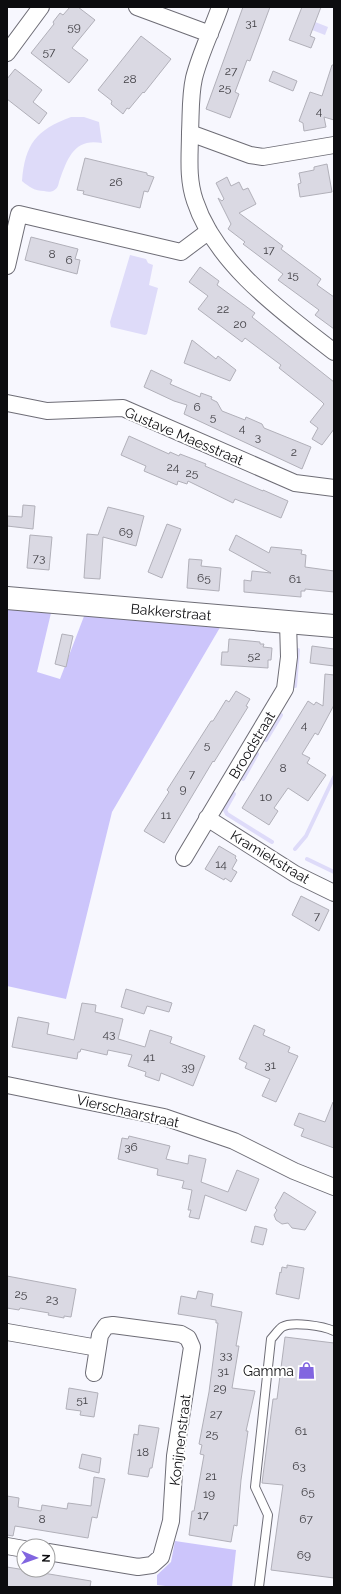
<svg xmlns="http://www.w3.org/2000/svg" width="341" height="1594" font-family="Raleway,sans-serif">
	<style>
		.green { fill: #ccc5fb }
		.water { fill: #dedbf9 }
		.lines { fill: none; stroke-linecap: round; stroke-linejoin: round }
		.stream { stroke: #dedbf9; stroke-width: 4 }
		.building { fill: #dad9e3; stroke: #b1b0b9 }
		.lane-casing { stroke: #6e6d76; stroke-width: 10 }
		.street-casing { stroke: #6e6d76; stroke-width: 18 }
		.secondary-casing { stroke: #6e6d76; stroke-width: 24 }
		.lane { stroke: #fff; stroke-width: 8 }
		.street { stroke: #fff; stroke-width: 16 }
		.secondary { stroke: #fff; stroke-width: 22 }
		.labels { text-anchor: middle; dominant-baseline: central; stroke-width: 4; stroke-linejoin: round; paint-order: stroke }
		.number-label { font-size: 12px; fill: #403f44 }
		.street-label { font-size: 14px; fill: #0c0c0f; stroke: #fff }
		.poi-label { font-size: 14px; fill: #0c0c0f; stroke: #fff; text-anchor: end }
	</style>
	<rect width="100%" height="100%" fill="#f7f7fe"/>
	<!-- green -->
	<path class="green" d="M8 607 51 613 37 672 60 679 86 611 222 624 112 812 66 999 7 986Z
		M175 1541 236 1550 232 1587H174L157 1585V1575L171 1562Z"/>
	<!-- water -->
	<path class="water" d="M310 20 328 27 325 35 307 28Z
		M71 117H84L99 122 102 143C75 138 68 157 60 179 58 184 59 188 53 191 51 192 47 192 44 191 35 191 29 187 22 181 25 144 36 130 71 117Z
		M130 255 146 259 148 263 153 265 149 285 158 288 147 334 145 335 111 327 110 322Z"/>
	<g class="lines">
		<!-- stream -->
		<path class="stream" d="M295 686 298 650
			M266 740 281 715
			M243 779 257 754
			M234 794 225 810 227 814 272 842
			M295 849 306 836 334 777
			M307 859 334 872"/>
	</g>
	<!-- building -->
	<path class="building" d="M70 7H78L95 20 72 48 88 60 69 83 31 53 54 24 53 22 60 13 63 15Z
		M243 7H270L250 61 247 60 235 92 239 94 230 118 206 109Z
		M302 7H321L310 36 315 38 311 48 289 40Z
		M141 36 171 59 144 93 143 92 129 109 127 108 123 114 111 104 112 101 98 90Z
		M332 65H334V120L324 117 326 127 304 131 303 123 299 121 310 92 322 96Z
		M15 69 42 90 33 102 47 113 39 124 7 99V79Z
		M273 71 297 81 293 91 269 81Z
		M85 158 147 173V175L154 177 148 192 144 191 140 208 83 194 84 191 77 190Z
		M327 164 332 192 300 197 298 184 301 183 299 173 314 170V167Z
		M227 177 231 186 239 182 243 190 248 188 256 204 239 213 283 246 281 249 321 279 317 285 334 297V329L315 315 319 310 278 280 283 274 243 244 245 242 228 229 231 224 218 198 222 201 224 199 216 183Z
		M31 237 78 249 75 259 80 260 77 274 25 260Z
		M200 267 219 281 217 285 255 313 252 317 334 382V429L322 445 312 439 318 428 310 422 324 404 321 401 279 368 281 365 245 338 242 342 198 309 208 296 189 282Z
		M192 340 216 359 218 356 236 370 230 381 184 363Z
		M151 370 172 380 170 384 200 397 201 393 212 397 211 399 217 402 222 411 245 420 246 417 262 424 264 428 311 447 302 469 184 414 187 405 174 401 144 387Z
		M129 436 169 454 170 452 179 456 180 454 206 464 205 466 263 491V490L288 501 281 518 235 499 233 503 188 481 187 484 178 481 177 485 144 471 146 466 121 455Z
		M23 505 35 506 33 529 7 526V516L22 517Z
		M108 507 144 516 136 546 103 537 100 579 84 578 87 534 98 535Z
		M167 524 181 529 162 578 148 572Z
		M30 535 52 537 49 570 27 568Z
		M236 535 269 553 271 547 302 550 301 554 306 555 305 567 334 571V592L305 589V591H301V597L244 592V580L251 581 252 571 271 573 229 550Z
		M189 559 202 560 201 566 221 568 219 591 187 588Z
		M62 634 73 636 66 667 55 664Z
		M229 639 260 642V644H264L263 647 272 648 271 660H268V668L221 665 222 652H228Z
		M312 646 334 649V666L310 663Z
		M325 674 334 675V705L318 735 315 733 302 754 310 758 307 763 326 775 308 801 288 788 274 808 278 811 269 825 242 808 308 701 314 705 316 702 323 706Z
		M236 691 250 699 246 706 248 707 214 762 213 761 164 843 144 831 169 792 167 790 211 721H213L226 700 229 702Z
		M219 846 236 856 235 858 237 860 232 869 237 872 231 882 225 878 224 880 205 869Z
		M301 896 329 910 319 931 292 915Z
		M126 989 172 1003 169 1012 147 1006 144 1014 121 1007Z
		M82 1003 96 1005 95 1012 123 1019 118 1039 145 1047 150 1030 172 1037 170 1043 205 1056 193 1086 161 1073 159 1081 145 1076 146 1072 128 1066 132 1055 108 1050 107 1055 81 1049 80 1052H78L77 1059 12 1047 18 1017 49 1023 47 1034 74 1040Z
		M254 1025 265 1030 263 1035 290 1047 288 1052 298 1056 276 1102 262 1096 270 1079 245 1068 247 1063 239 1059Z
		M333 1102H334V1148L301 1136 304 1129 294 1125 299 1113 325 1122Z
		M129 1136 170 1146 166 1159 188 1164 189 1155 206 1159 201 1182 228 1192 237 1170 259 1179 246 1211 205 1195 199 1219 189 1217 191 1210H188L192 1190 182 1188 184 1181 157 1175 158 1169 118 1159 122 1138 128 1139Z
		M284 1192 316 1212 305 1230 292 1228 288 1223 282 1224 276 1220 274 1215 277 1210 275 1208Z
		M255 1226 267 1229 263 1245 251 1242Z
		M287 1265 304 1268 299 1299 276 1294 280 1272 281 1273 282 1267 287 1268Z
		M7 1276 76 1289 71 1317 64 1316V1318L48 1315 49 1313 26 1309 20 1308 19 1310 7 1308Z
		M198 1291 213 1294 211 1306 242 1312 236 1346H239L232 1388 255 1391 246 1431H248L241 1480 237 1526 234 1525 231 1542 189 1535 192 1511H194L204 1455 200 1454 202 1445 199 1444 209 1392 218 1323H216V1320L178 1314 181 1296 196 1299Z
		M285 1337 334 1343V1578L271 1570 283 1485 262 1483 273 1399H277Z
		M69 1388 98 1393 94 1417 80 1415 81 1411 66 1409Z
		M139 1425 159 1428 152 1468H150L148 1477 128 1474 134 1434 138 1435Z
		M82 1454 101 1458 99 1473 79 1468Z
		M94 1477 105 1479 97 1518 92 1517 88 1538 15 1526 13 1536 7 1535V1496L19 1498 18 1507 41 1511 42 1505 67 1509 68 1503 91 1506Z
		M7 1567 91 1581 90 1587H7Z"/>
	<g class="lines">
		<defs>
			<path id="lane" d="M259 1587 268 1515 255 1487 271 1339C274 1336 278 1330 282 1327 292 1321 323 1326 334 1331"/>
			<path id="street" d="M137 7 210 34
				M220 7C212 30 200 54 194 78 190 96 191 114 190 132 190 155 187 178 195 201 216 265 283 312 334 352
				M7 53 41 7
				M190 133 250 155 263 157 334 145
				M7 266 19 214 181 252 209 231
				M7 403 47 411 123 408 295 483 334 488
				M207 818 295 874 334 893
				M184 858 285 689 289 657 288 622
				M7 1085 164 1117 234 1141 294 1171 334 1187
				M7 1332 98 1348
				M7 1546 24 1549
				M48 1552 138 1567 152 1565 161 1557 171 1521 175 1456 192 1347 188 1338 181 1334 113 1325 106 1326 100 1335 94 1373"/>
			<path id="secondary" d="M7 598 334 626"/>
		</defs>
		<!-- lane casing -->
		<use href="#lane" class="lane-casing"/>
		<!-- street casing -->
		<use href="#street" class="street-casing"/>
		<!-- secondary casing -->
		<use href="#secondary" class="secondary-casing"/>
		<!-- lane -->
		<use href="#lane" class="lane"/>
		<!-- street -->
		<use href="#street" class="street"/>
		<!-- secondary -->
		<use href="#secondary" class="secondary"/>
	</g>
	<!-- icons -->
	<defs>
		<symbol id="shop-bare" viewBox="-9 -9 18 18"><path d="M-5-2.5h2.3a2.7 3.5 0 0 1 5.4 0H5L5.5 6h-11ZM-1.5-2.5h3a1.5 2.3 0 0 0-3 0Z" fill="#8165e0" stroke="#fff" stroke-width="2.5" paint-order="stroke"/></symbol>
	</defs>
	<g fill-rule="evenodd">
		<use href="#shop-bare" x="294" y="1358" width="25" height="25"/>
	</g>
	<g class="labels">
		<!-- number labels -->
		<g class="number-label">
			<text x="251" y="23">31</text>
			<text x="74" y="27">59</text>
			<text x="49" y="52">57</text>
			<text x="231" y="71">27</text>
			<text x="130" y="79">28</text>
			<text x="225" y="88">25</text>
			<text x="319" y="111">4</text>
			<text x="116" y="182">26</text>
			<text x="269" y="250">17</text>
			<text x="52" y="254">8</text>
			<text x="69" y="260">6</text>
			<text x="293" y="275">15</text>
			<text x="223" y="309">22</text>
			<text x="240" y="324">20</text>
			<text x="197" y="407">6</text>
			<text x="213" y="417">5</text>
			<text x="242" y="428">4</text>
			<text x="258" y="437">3</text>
			<text x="294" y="452">2</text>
			<text x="173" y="467">24</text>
			<text x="192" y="473">25</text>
			<text x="126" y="532">69</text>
			<text x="39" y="558">73</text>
			<text x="204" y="578">65</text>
			<text x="295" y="579">61</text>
			<text x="254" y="656">52</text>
			<text x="304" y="725">4</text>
			<text x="207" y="745">5</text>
			<text x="283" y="768">8</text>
			<text x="192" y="774">7</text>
			<text x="183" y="789">9</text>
			<text x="266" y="797">10</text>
			<text x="166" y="815">11</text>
			<text x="221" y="864">14</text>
			<text x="317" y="916">7</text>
			<text x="109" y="1034">43</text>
			<text x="149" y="1057">41</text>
			<text x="270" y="1065">31</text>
			<text x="188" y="1067">39</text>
			<text x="131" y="1147">36</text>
			<text x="21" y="1294">25</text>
			<text x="52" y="1299">23</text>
			<text x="226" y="1355">33</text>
			<text x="223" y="1371">31</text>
			<text x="220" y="1388">29</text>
			<text x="82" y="1400">51</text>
			<text x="216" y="1414">27</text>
			<text x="301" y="1431">61</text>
			<text x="212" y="1434">25</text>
			<text x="143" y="1452">18</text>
			<text x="299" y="1466">63</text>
			<text x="211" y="1476">21</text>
			<text x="308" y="1492">65</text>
			<text x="209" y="1494">19</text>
			<text x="203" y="1515">17</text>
			<text x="42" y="1519">8</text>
			<text x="306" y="1519">67</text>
			<text x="304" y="1555">69</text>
		</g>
		<!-- street labels -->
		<g class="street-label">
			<text transform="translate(184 436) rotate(23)">Gustave Maesstraat</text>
			<text transform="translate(171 612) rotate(5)">Bakkerstraat</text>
			<text transform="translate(252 745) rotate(-59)">Broodstraat</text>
			<text transform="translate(270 857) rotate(31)">Kramiekstraat</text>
			<text transform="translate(128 1111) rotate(13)">Vierschaarstraat</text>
			<text transform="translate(180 1440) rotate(-83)">Konijnenstraat</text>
		</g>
		<!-- poi labels -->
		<g class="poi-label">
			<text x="294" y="1371">Gamma</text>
		</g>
	</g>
	<!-- border -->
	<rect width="341" height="1594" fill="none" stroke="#0c0c0f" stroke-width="16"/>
	<!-- north arrow -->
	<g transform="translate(36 1558) rotate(92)"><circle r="19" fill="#ffffff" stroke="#9e9e9f"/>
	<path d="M0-3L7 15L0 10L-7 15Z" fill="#8165e0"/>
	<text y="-6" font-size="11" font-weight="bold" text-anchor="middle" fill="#0c0c0f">N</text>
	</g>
</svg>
